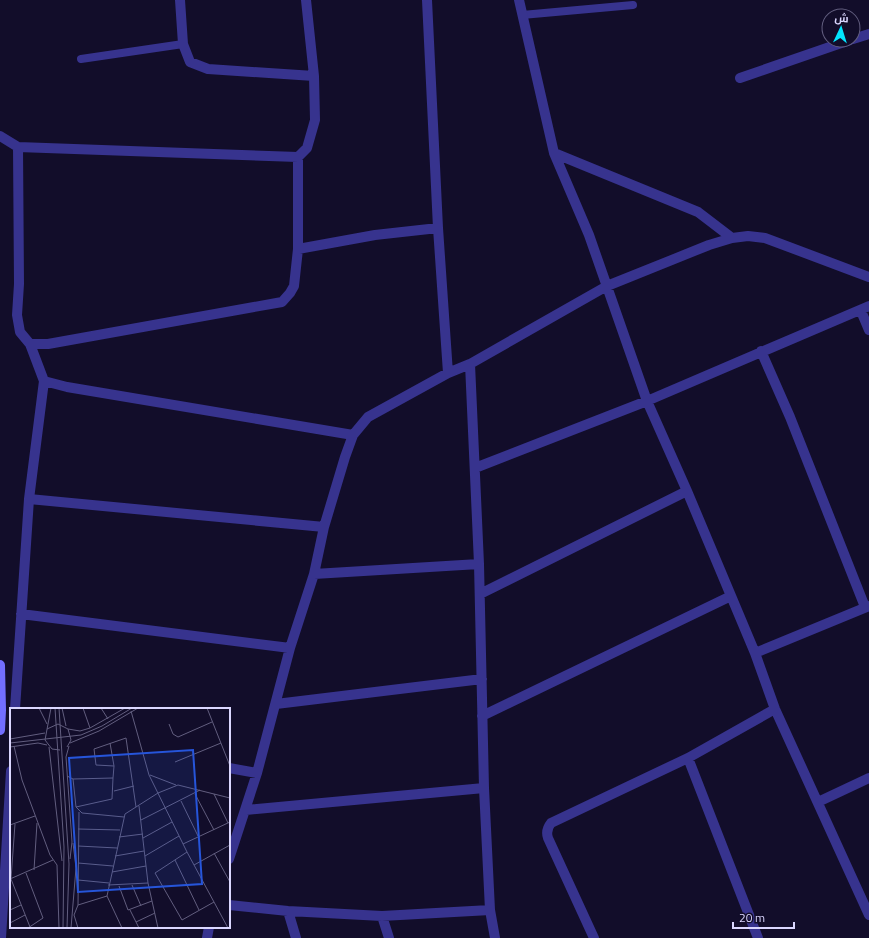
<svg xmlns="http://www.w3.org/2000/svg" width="869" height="938" font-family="'Titillium Web',Cairo,sans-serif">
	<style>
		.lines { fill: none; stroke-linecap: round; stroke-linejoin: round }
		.service { stroke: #37338e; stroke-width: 8 }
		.minor { stroke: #37338e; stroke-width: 10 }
		.secondary { stroke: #726eff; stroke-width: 10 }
		.inset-road { fill: none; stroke: #625e7f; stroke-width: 1 }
		.view { fill: #2655da; fill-opacity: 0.15; stroke: #2655da; stroke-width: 2 }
		.inset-edge { fill: none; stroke: #dbd7ff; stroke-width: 2 }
	</style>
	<rect width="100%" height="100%" fill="#120d2a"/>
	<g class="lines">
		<!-- service -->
		<path class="service" d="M522 15 633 5
			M81 59 183 44"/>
		<!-- minor -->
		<path class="minor" d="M306 0 314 76
			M427 0 438 228 448 373
			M519 0 554 153 589 235 647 401 687 491 755 653 775 709 869 915
			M853 39 869 34
			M740 78 850 40
			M0 136 18 147 298 157 307 148 315 120 314 76 208 69 190 62 183 44 180 0
			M18 147 19 284 17 315 20 332 30 344H48L282 302 290 293 294 286 298 249V157
			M554 153 698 212 732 238
			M298 249 375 235 438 228
			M861 311 869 330
			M30 344 44 381 67 387 353 435
			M761 351 790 417 865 607
			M470 364 479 564 484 788 490 910 495 938
			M475 468 647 401 869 306
			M29 499 324 527
			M314 574 479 564
			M480 594 687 491
			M21 614 290 648
			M755 653 869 606
			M276 704 482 679
			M15 709 29 499 44 381
			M482 716 731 596
			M688 758 758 938
			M229 768 257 773
			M818 802 869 778
			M246 810 484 788
			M229 859 257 773 290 648 314 574 324 527 345 457 353 435 368 417 448 373 470 364 607 286 709 245 732 238 748 236 765 238 869 277
			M229 905 288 911 382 916 490 910
			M288 911 296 938
			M382 916 389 938
			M1 938 11 771
			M207 938 209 927
			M594 938 548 838C546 832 547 828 551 823L688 758 775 709"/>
		<!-- secondary -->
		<path class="secondary" d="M0 665 1 710 0 730"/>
	</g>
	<!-- overview -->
	<g transform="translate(10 708)">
		<rect width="220" height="220" fill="#120d2a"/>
		<path class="inset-road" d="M29 0 37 16M41 0 35 32 42 41 50 42M45 0 54 139 53 220M49 0 59 156 57 220M52 0 56 18M73 0 80 20M91 0 98 11M197 0 220 58M121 3 139 67 177 144 218 220M159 16 163 26 168 29 202 14M37 21 48 16 58 21 61 32 57 39M58 21 70 23 80 20 115 0M0 31 35 25M0 35 71 27 92 18 122 0M60 35 89 23 128 0M100 35 104 58M4 38 12 72 40 147 47 157 49 220M59 38 56 49 62 134 60 151M0 39 28 35 37 37M39 39 52 153M165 54 211 35M140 67 166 77M57 68 63 71 103 70 104 58 86 57 84 41 116 30 126 99M63 71 66 99 102 91 103 70M104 83 124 78M185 86 204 122M204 86 218 115M171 93 188 128M129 98 138 175 148 220M66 99 72 105 114 109M131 112 190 82M5 116 1 171 20 219M0 117 25 108M68 121 110 122M109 129 133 126M133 130 162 114M173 136 220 114M68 138 107 140M177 144 145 165 172 212 204 194M204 145 220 174M105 148 134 143M135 148 169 128M165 152 189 202M68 155 103 158M184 157 220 137M24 162 27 115M102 164 136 158M16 165 33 210 18 220M0 171 43 152M68 172 99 175M98 177 138 175M122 177 131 198M109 178 118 202 142 193M97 188 112 220M68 197 97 188 115 106 148 85 168 77 220 90M0 202 11 197M120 202 129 220M126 214 145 205M0 215 15 207M61 220 66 160 63 135M68 220 64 207 68 197 69 104"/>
		<path class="view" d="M183 42 192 176 68 184 59 50Z"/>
		<rect width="220" height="220" class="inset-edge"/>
	</g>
	<!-- north arrow -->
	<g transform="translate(841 28) rotate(4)"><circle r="19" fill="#120d2a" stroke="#625e7f"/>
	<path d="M0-3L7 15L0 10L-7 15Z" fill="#03e5ff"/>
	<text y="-6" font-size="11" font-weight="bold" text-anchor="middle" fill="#dbd7ff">ش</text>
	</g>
	<!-- scale -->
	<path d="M733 922v6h61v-6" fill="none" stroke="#dbd7ff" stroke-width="2"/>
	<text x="739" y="922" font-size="12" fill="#dbd7ff" stroke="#120d2a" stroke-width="3" paint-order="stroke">20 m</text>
</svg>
